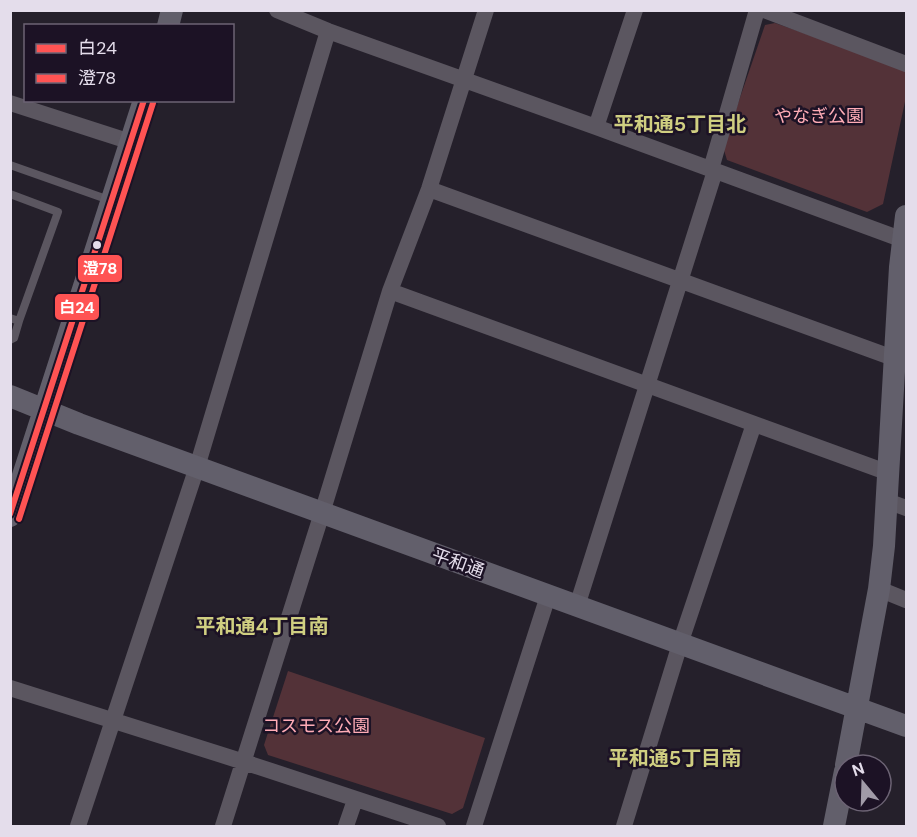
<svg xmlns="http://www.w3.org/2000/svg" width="917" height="837" font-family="'DM Sans','Noto Sans JP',sans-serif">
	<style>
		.green { fill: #533238 }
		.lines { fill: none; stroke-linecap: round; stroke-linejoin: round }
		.lane { stroke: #5b5660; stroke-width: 8 }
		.street { stroke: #5b5660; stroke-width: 16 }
		.secondary { stroke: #625f6b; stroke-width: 22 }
		.bus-1-casing { stroke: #1c1225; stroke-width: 10 }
		.bus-2-casing { stroke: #1c1225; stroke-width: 10 }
		.bus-1 { stroke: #ff5353; stroke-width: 6 }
		.bus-2 { stroke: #ff5353; stroke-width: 6 }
		.bus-dot { fill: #e4ddeb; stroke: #1c1225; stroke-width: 2 }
		.labels { text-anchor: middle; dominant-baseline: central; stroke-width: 5; stroke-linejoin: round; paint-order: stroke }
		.park-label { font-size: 18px; fill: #ffacb6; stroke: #1c1225 }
		.street-label { font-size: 18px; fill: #e4ddeb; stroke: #1c1225 }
		.neighbourhood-label { font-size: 20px; font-weight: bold; fill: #d0cf81; stroke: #1c1225 }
		.line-badge { stroke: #1c1225; stroke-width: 2 }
		.badge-label { font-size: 16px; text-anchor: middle; font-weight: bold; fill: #fff }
	</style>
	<rect width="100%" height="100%" fill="#25202b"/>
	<!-- green -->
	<path class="green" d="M775 23 906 69V97L883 204 867 212 727 160 723 147 765 25Z
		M288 671 485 738 463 808 452 814 268 755 264 745Z"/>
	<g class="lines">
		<!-- lane -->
		<path class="lane" d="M10 165 112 201
			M10 194 58 212 19 321
			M10 318 19 321 14 338 10 340"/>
		<!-- street -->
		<path class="street" d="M277 10 328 31 596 127 906 241
			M764 10 906 64
			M10 103 131 142
			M596 127 635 10
			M711 169 757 10
			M429 189 896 359
			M390 291 889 473
			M887 501 906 508
			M879 589 906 600
			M577 606 715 171
			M10 688 244 762 438 826
			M78 826 197 467 328 31
			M223 826 322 513 390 291 429 189 486 10
			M346 826 355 800
			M474 826 548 596
			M624 826 680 644 754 424"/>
		<!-- secondary -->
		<path class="secondary" d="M168 26 172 10
			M10 396 79 424 906 726
			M10 516 144 100
			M846 765 879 589 884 546 900 267 906 216
			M834 826 845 771"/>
		<defs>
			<path id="bus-1" d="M10 514 144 100"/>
			<path id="bus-2" d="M19 519 153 103"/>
		</defs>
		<!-- bus-1 casing -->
		<use href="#bus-1" class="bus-1-casing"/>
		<!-- bus-2 casing -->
		<use href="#bus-2" class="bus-2-casing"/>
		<!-- bus-1 -->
		<use href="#bus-1" class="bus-1"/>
		<!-- bus-2 -->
		<use href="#bus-2" class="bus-2"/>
	</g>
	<!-- markers -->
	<circle class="bus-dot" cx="97" cy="245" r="5"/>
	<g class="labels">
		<!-- park labels -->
		<g class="park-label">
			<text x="819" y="116">やなぎ公園</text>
			<text x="316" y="726">コスモス公園</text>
		</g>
		<!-- street labels -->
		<g class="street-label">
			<text transform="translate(458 563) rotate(20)">平和通</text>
		</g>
		<!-- neighbourhood labels -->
		<g class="neighbourhood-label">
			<text x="680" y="124">平和通5丁目北</text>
			<text x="262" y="626">平和通4丁目南</text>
			<text x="675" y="758">平和通5丁目南</text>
		</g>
	</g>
	<g class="line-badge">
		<rect x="77" y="254" width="46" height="29" rx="6" fill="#ff5353"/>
		<rect x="54" y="293" width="46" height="28" rx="6" fill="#ff5353"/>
	</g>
	<g class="badge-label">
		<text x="100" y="274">澄78</text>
		<text x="77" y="313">白24</text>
	</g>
	<!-- border -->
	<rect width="917" height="837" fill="none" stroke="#e4ddeb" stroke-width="24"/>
	<!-- legend -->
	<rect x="24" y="24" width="210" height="78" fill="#1c1225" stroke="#6c6374" stroke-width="1.5"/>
	<rect x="36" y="44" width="30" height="9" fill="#ff5353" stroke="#6c6374" stroke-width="1.5"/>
	<text x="78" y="54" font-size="18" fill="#e4ddeb">白24</text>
	<rect x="36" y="74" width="30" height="9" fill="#ff5353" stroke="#6c6374" stroke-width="1.5"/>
	<text x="78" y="84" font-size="18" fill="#e4ddeb">澄78</text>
	<!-- north arrow -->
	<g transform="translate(863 783) rotate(341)"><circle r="28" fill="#1c1225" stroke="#6c6374" stroke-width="1.5"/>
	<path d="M0-4.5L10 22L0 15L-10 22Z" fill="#a19ba8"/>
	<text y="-9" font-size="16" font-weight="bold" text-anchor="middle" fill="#e4ddeb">N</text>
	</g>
</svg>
